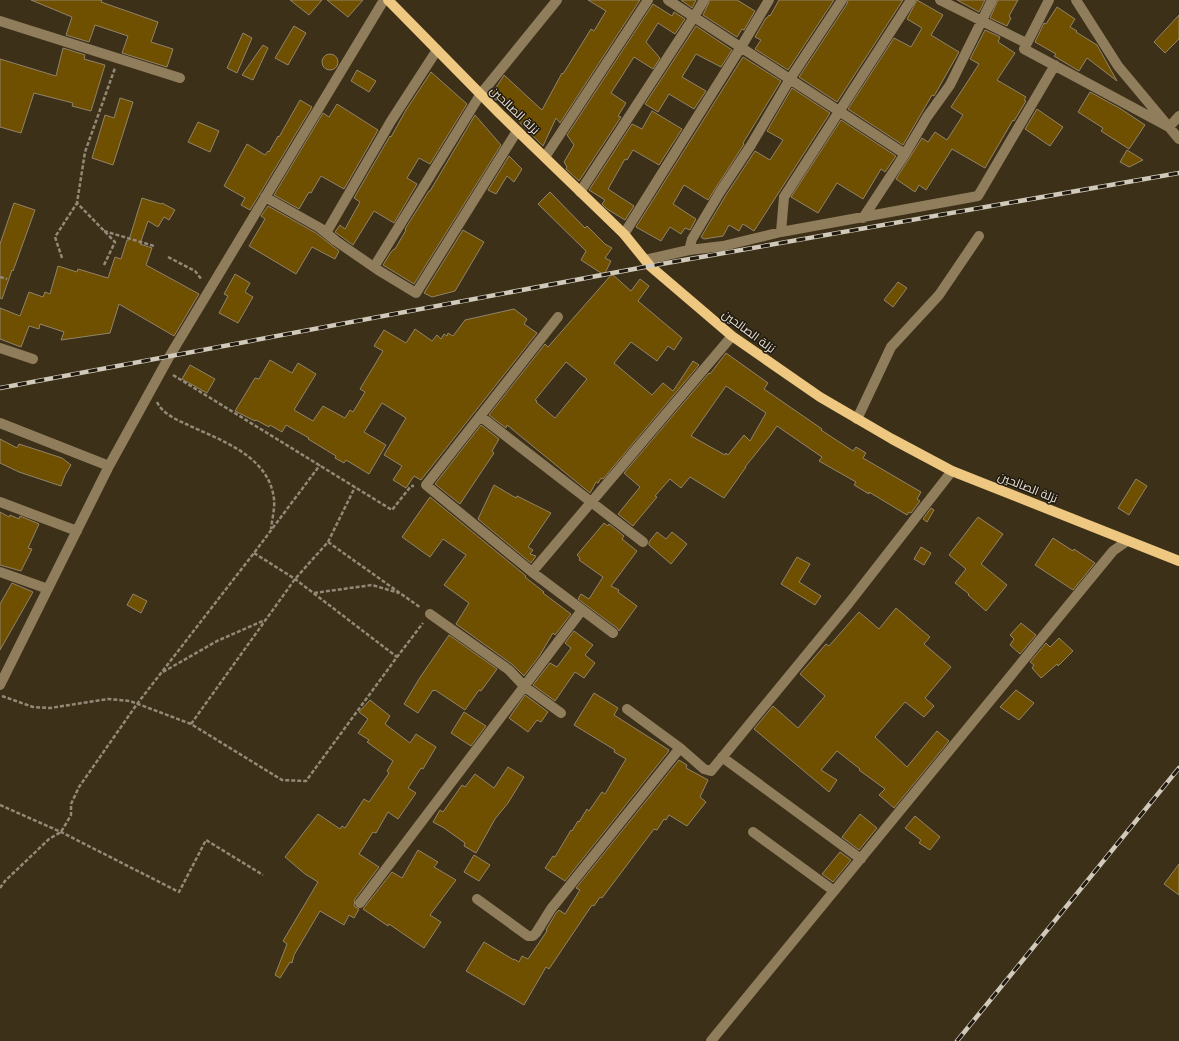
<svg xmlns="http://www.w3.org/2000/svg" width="1179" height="1041" font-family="Poppins,Cairo,sans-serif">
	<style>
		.building { fill: #6f4f00; stroke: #92836a; fill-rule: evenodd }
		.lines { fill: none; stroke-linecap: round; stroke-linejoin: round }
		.path { stroke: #938977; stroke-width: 2.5; stroke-dasharray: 4 2; stroke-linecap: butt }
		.minor { stroke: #907d5c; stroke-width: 10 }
		.major { stroke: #eec780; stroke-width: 10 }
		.rail-casing { stroke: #d1c9b9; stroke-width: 4.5 }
		.rail { stroke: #1f190f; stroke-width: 3; stroke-dasharray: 9; stroke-linecap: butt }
		.labels { text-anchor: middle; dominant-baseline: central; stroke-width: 3; stroke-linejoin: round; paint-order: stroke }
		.street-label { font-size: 12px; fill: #eae2d4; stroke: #1f190f }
	</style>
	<rect width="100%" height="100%" fill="#3c3019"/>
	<!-- building -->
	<path class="building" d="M31 0H102L101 2 158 22 151 42 173 49 167 67 122 53 128 36 95 25 89 42 66 35 72 17Z
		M290 0H322L309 15Z
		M327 0H363L348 17Z
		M588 0H640L560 123 556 118 543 146 492 94 504 75 542 110 562 73 563 74 591 29 594 31 606 11Z
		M681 0H696L692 8Z
		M710 0H737L755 11 744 30 742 29 737 37 703 15Z
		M779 0H834L788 70 755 49 761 40 755 37 766 18H767L769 15 770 16Z
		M848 0H903L837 102 799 77 847 4Z
		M917 0 943 15 931 35 959 52 934 96 932 95 903 145 848 109 894 38 911 47 922 28 907 19Z
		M957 0H985L979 12Z
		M998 0H1018L1009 16 1011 18 1007 26 990 18Z
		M653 4 672 16 674 12 685 19 675 34 658 23 646 42 660 58 653 69 634 57 611 93 626 103 618 116 621 117 579 181 566 169 567 167 564 162 574 145 567 135Z
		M1057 7 1075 19 1070 27 1077 31 1076 32 1097 45 1117 81 1087 58 1079 71 1054 56 1056 54 1035 42 1044 23 1046 24Z
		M1179 15V39L1165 53 1154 42Z
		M294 26 306 33 288 65 275 58Z
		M696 26 732 50 721 67 696 54 682 77 706 91 694 109 669 94 658 112 645 104Z
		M985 30 1000 37 998 42 1015 53 997 80 1026 97 1024 100 1026 101 1014 121 1013 120 985 168 952 149 926 190 919 185 915 192 896 179 922 138 928 142 935 132 947 140 963 115 951 107 979 64 970 59Z
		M243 33 252 38 237 73 227 68Z
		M263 45 268 48 253 80 242 75Z
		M63 48 85 55 84 59 105 65 91 111 72 106 73 103 34 93 21 133 0 127V59L56 76Z
		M322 62a8 8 0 1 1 16 0a8 8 0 1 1-16 0Z
		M743 57 781 81 743 143 744 144 708 200 684 185 673 204 696 219 690 230 685 228 681 234 670 227 661 241 636 227Z
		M357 70 376 81 369 92 351 81Z
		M431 72 467 104 430 164 419 158 407 178 417 184 394 223 374 211 353 245 335 232 340 225 345 229 360 202 354 198 390 136 391 137 406 110Z
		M792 88 830 113 754 231 743 224 739 231 729 225 723 236 704 239 701 237 726 195 755 151 770 160 783 140 767 131Z
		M1090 92 1121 109 1145 125 1129 149 1101 131 1103 128 1078 112Z
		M120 98 133 102 113 165 92 158 105 115 114 118Z
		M300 100 312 107 250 210 241 205 245 198 224 186 247 144 265 155 268 151 269 152 278 136 279 137Z
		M337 104 378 130 344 189 321 176 311 193 309 192 299 209 274 195 323 113 329 117Z
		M1037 109 1063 127 1050 146 1025 129Z
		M652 111 682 129 659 165 633 150 627 160 625 159 608 189 634 206 625 220 607 209 602 204 605 200 589 190 632 124 642 129Z
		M475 115 501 145 414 284 383 265 391 252 394 249H395L406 230 405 229 429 191H430Z
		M841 120 896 156 885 172 881 169 863 199 837 183 818 213 791 197Z
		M198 122 219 131 210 152 188 142Z
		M1127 150 1143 160 1129 167 1120 162Z
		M509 156 522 169 514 182 507 176 496 194 488 190Z
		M550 192 585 228 587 226 605 244 612 248 605 258 611 261 604 275 581 260 586 251 538 204Z
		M142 198 161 204 162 203 175 210 169 220 164 217 158 227 148 221 140 244 152 248 146 265 199 294 174 336 119 304 110 333 61 340 64 332 40 324 39 329 29 326 21 347 0 339V308L20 316 29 292 43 297 45 292 50 294 58 266 77 272 78 269 108 278 115 257 121 259 127 240H129Z
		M14 203 35 210 13 271 12 270 2 299 0 298V244Z
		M268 206 316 233 339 251 335 259 312 247 296 274 249 246 265 219 261 216Z
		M463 230 484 242 455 291 432 297 424 293Z
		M235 274 250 283 245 292 253 297 238 323 219 313 228 296 224 294Z
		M612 274 631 291 640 279 649 286 638 301 682 338 674 350 668 346 657 361 631 342 614 363 652 395 663 383 673 391 693 361 699 365 603 479 601 478 598 483 596 482 590 493 507 425 506 428 489 415 545 344 548 347ZM566 362 587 379 555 418 536 402 537 401 535 400Z
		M898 282 907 288 893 307 884 300Z
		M514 309 527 319 524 324 537 333 421 480 414 476 406 488 393 480 402 466 384 455 406 418 382 403 364 432 386 445 369 474 346 460 344 463 335 458 336 456 308 439 309 438 286 425 282 432 270 425 269 427 256 420 255 421 235 411 255 378 259 379 270 360 292 373 298 363 316 374 294 410 313 421 323 406 345 418 350 410 353 412 365 392 360 389 383 351 374 346 384 330 406 343 415 329 432 341 437 335 441 339 444 334 447 336 448 333 453 336 465 320Z
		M726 353 768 383 764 389 822 429 821 430 853 451 856 447 866 453 863 458 921 492 917 499 920 501 911 513 909 512 907 515 869 492V494L854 485 856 482 819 461 822 457 777 426 770 436 745 467H746L724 498 690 477 681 488 670 479 655 496 657 497 633 526 618 514 640 487 624 473 709 373 710 374ZM726 386 766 413 750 441 744 435 728 455 726 453 725 455 691 436Z
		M190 365 215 379 207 393 182 379Z
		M481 425 499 439 492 451 494 453 460 504 435 484Z
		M0 439 17 448 19 444 62 458 71 465 65 475 61 486 19 472 0 463Z
		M1136 479 1147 486 1129 515 1118 508Z
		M494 485 516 498 517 496 551 513 528 547 533 550 530 554 536 556 531 563 478 519Z
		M430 497 526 576 525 577 544 592 543 593 571 614 555 635 553 633 540 655 524 676 513 665 456 624 469 603 444 585 466 555 443 539 430 557 402 537Z
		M931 508 934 510 927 522 923 519Z
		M0 512 9 517 10 515 19 519 20 516 39 524 28 548 32 549 21 571 0 565Z
		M978 517 1003 534 981 564 1007 585 986 611 968 595 969 594 955 583 966 569 949 555Z
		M604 523 608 526 609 524 624 536 622 539 637 551 611 586 619 590 618 592 637 606 619 631 617 628 578 599 581 594 589 599 603 577 579 560 580 558 577 555Z
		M657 532 666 539 672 532 687 544 671 564 649 545V542Z
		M1053 538 1073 551 1074 549 1095 563 1073 590 1035 565Z
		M921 547 931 553 924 565 914 559Z
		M797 557 810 564 799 582 821 596 815 605 781 584Z
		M12 583 33 592 0 650V604Z
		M133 594 147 601 141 613 127 605Z
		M896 608 930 637 924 644 951 667 925 698 934 706 924 717 905 702 875 737 907 767 937 731 949 741 894 808 879 795 885 789 859 770 860 769 837 751 821 770 837 780 829 792 754 729 773 706 798 728 825 696 800 674 826 644 829 646 859 612 879 629Z
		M1021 623 1036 635 1020 654 1010 645 1014 639 1010 635Z
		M574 631 593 645 585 655 595 663 584 678 575 672 555 701 533 685 550 663 557 667 571 648 565 643Z
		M449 635 497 669 481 691 479 690 465 710 435 690 434 691 433 690 418 713 404 704 419 679Z
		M1059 638 1073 651 1058 666 1057 664 1041 678 1032 668 1034 665 1030 662 1046 643 1050 647Z
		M1016 690 1034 703 1019 720 1000 707Z
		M594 693 618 708 614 715 669 750 668 752 565 881 545 868 553 856 555 857 571 830 572 831 578 821 579 822 587 809 589 811 602 792 605 794 626 759 614 752 615 750 574 725Z
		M525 695 548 712 541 722 537 720 528 732 509 718Z
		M370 700 390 716 385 724 410 743 416 734 436 747 423 769 421 768 408 788 416 793 398 819 388 812 376 833 373 832 359 854 379 867 355 899 354 906 359 909 354 918 349 915 344 925 320 911 294 955 292 963 290 962 280 978 275 975 287 944 283 941 318 882 305 874 285 857 318 814 340 829 342 826 345 828 364 799 369 802 389 773 387 771 393 761 367 742 369 740 358 733 368 719 359 712Z
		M464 712 486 726 471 746 451 733Z
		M679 760 687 765 686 768 708 780 700 797 706 802 687 826 669 815 666 820 664 819 657 830 654 829 602 898 600 897 594 906 592 905 549 969 546 967 524 1005 466 971 484 942 514 960V959L519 962 522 956 528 959 547 931 546 930 556 913 559 910 565 914 580 890 576 888Z
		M508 767 524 777 508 803 495 819 476 853 464 846 465 843 444 828 433 822 440 810 443 812 462 785 465 787 475 774 494 788Z
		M860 814 877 828 859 850 842 837Z
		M915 816 940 837 930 850 919 843 921 840 905 828Z
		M418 850 438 862 434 867 456 880 430 915 441 922 424 948 389 924 388 926 363 909 392 872 402 878Z
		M840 852 851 860 833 882 822 874Z
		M474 855 490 865 479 881 464 872Z
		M1179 864V895L1164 884Z"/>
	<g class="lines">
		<!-- path -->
		<path class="path" d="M104 231 154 246
			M168 257 195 271 202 280
			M62 258 55 237 77 203
			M104 265 115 242 77 203 85 152 115 68
			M0 277 7 279
			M173 375 392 510 411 486H414
			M157 402C162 413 175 419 186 424 219 440 269 455 274 499 275 508 272 520 271 529
			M328 542 421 608
			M254 553 295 579 397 657
			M314 593 372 585 399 593
			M163 672 217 641 265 620
			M2 696 33 707 50 708 108 699 130 701 191 724 282 780 306 781 397 657 423 623
			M191 724 295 579 328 542 355 487
			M0 805 61 832 179 892 206 840 263 875
			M0 888 5 881 49 839 61 832 71 815V804L79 787 137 704 254 553 320 465"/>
		<!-- minor -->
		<path class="minor" d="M668 0 905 154
			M940 0 1026 43
			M1049 0 1024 49 1169 127 1179 116
			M1076 0 1118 66 1179 139
			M0 21 180 78
			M545 157 648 0
			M580 192 694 17 704 0
			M265 197 320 228 336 241 378 270 416 293 517 131
			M863 218 905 154 927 117 950 85 992 0
			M781 232 784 197 911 0
			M326 233 391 121 437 50
			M624 234 741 47 769 0
			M689 250 692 239 720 192 751 145 790 79 842 0
			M645 260 689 250 723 246 781 232 978 196 1055 65
			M374 267 480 95 557 0
			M558 317 426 485 532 572 613 633
			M0 348 33 359
			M480 416 643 542
			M857 419 891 347 939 295 979 236
			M0 423 109 466
			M0 502 77 531
			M0 572 48 589
			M532 572 732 336
			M430 614 509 670 525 687 561 713
			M0 685 109 466 169 357 384 0
			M627 709 680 748
			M722 757 861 859
			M753 832 834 891
			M477 899 528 936H533L536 933 551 909 680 748 704 769 711 771 849 603 952 471
			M360 903 582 610
			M711 1041 1113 551 1127 541"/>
		<!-- major -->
		<path class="major" d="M388 0 500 114 624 234 650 266 732 336 820 397 892 439 952 471 1179 561"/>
		<defs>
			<path id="rail" d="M0 388 650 266 1179 173
				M957 1041 1179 768"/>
		</defs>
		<!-- rail casing -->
		<use href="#rail" class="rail-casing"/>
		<!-- rail -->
		<use href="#rail" class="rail"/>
	</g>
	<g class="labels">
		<!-- street labels -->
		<g class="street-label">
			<text transform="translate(515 110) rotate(44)">نزلة الصالحين</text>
			<text transform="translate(749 331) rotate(37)">نزلة الصالحين</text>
			<text transform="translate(1028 487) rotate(22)">نزلة الصالحين</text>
		</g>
	</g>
</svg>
